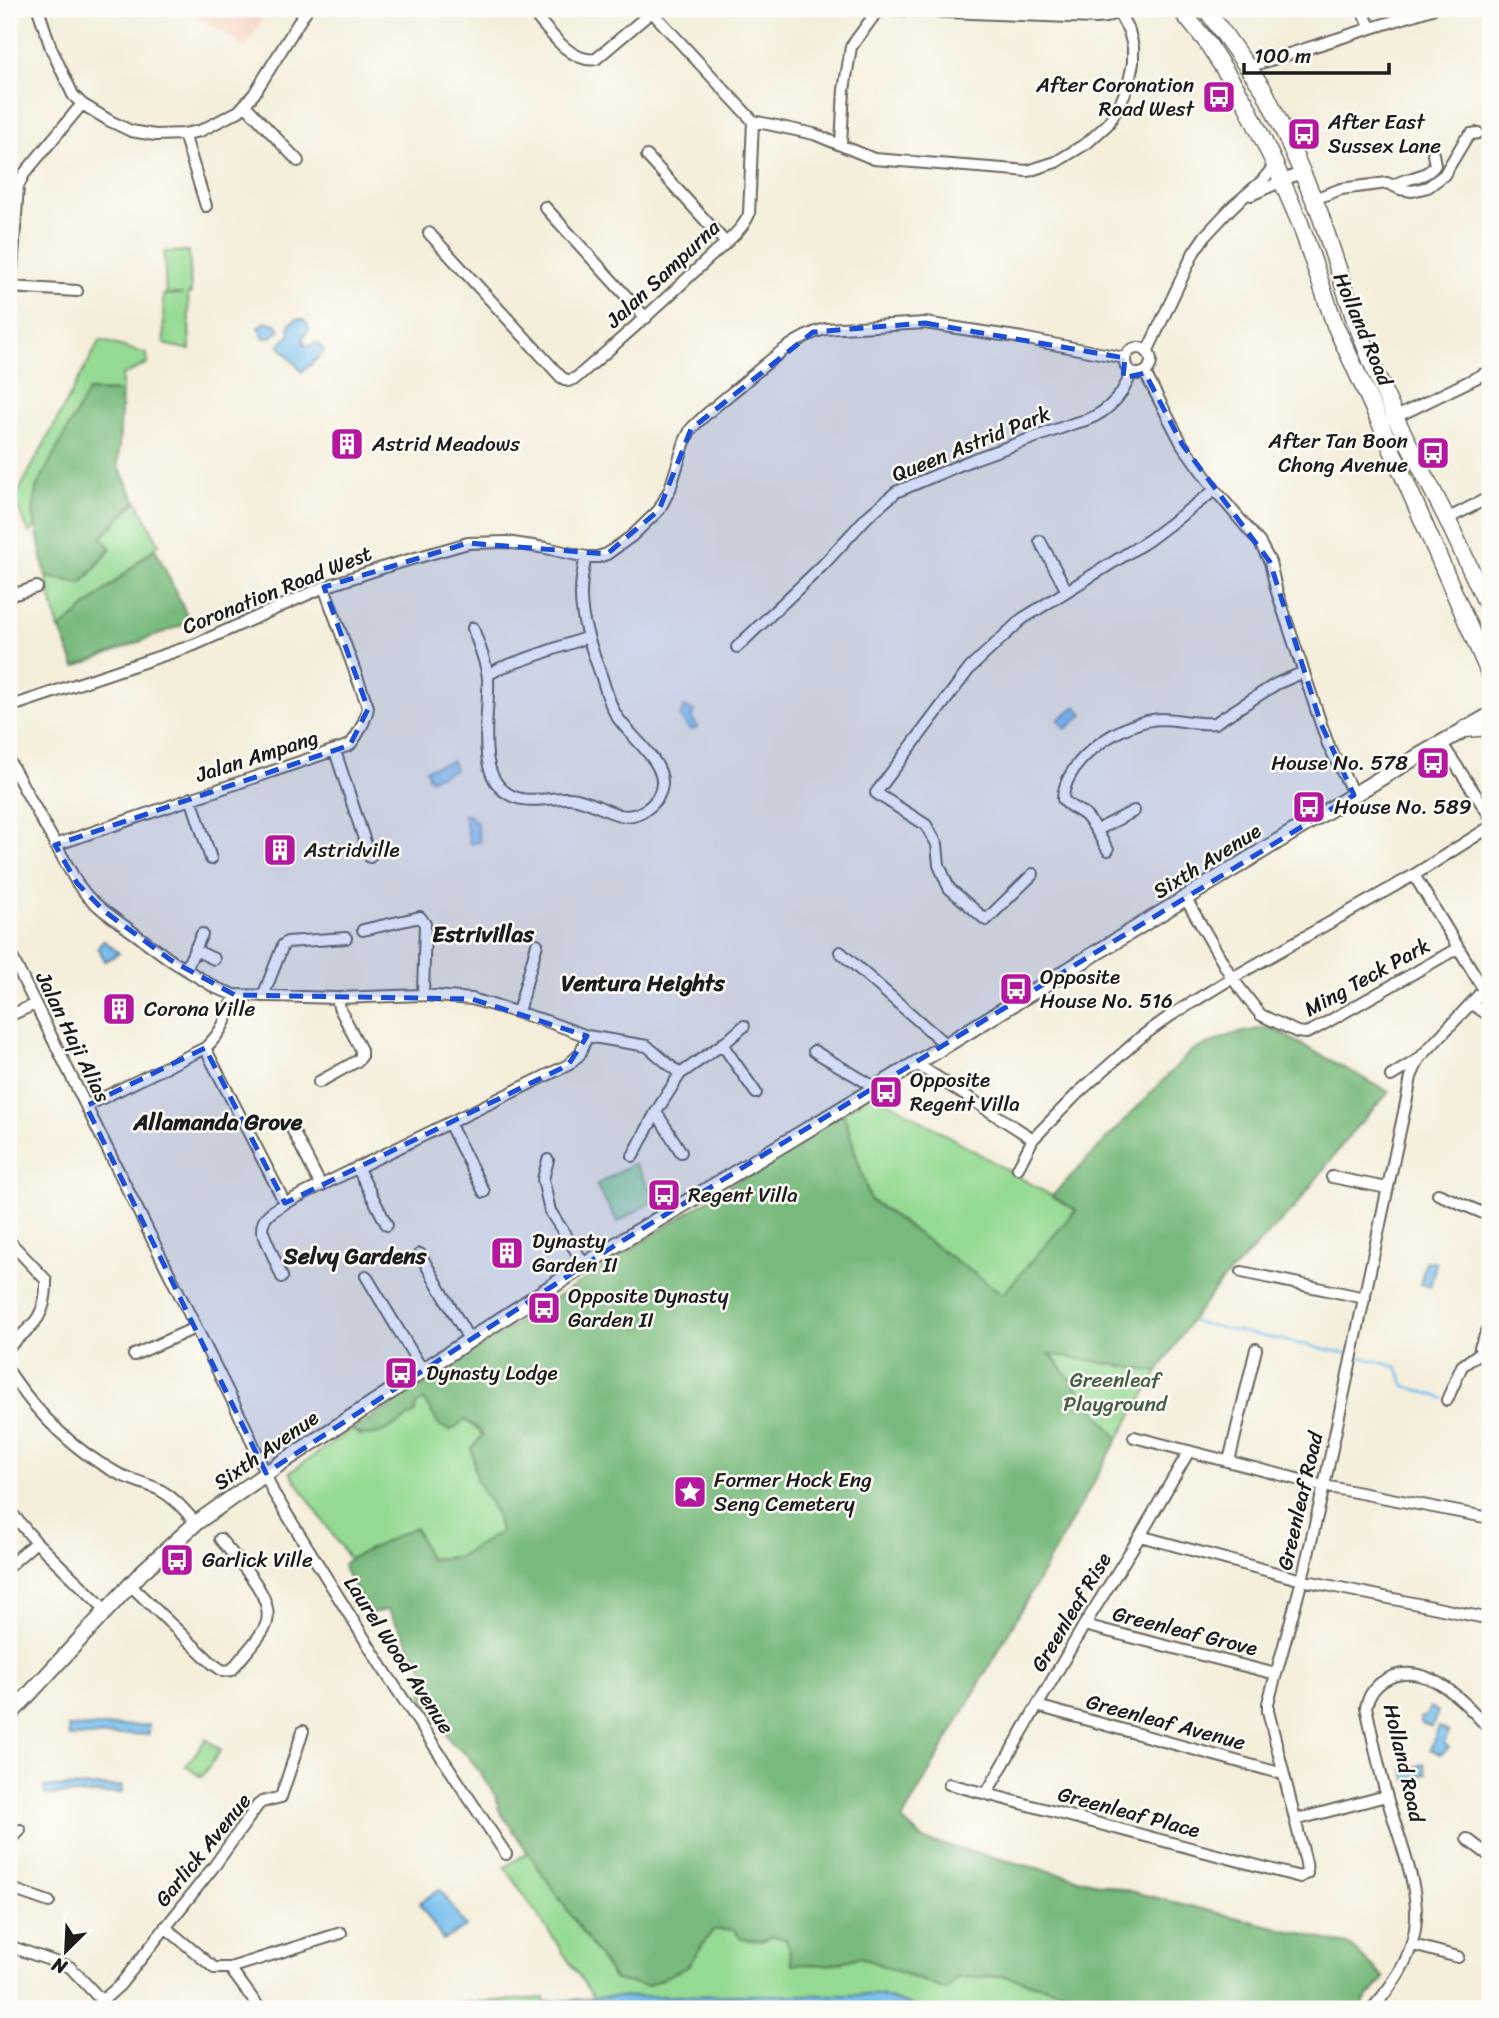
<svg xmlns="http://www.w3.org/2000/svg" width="1499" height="2018" font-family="Sriracha,sans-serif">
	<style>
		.built { fill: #f5d3c1 }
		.green { fill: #95da93; stroke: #587b58; stroke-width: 2 }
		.forest { fill: #78ba7d; stroke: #4a6b4c; stroke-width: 2 }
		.water { fill: #77beee; stroke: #4a6d85; stroke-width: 2 }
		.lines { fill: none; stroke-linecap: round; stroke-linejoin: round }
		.stream { stroke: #77beee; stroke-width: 2.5 }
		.street-casing { stroke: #68665f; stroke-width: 14 }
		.secondary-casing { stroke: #68665f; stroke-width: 18 }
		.primary-casing { stroke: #68665f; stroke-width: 19 }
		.street { stroke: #fff; stroke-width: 10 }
		.secondary { stroke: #fff; stroke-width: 14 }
		.primary { stroke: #fff; stroke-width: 16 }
		.marked { fill: #1d4ed8; fill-opacity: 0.2; stroke: #1d4ed8; stroke-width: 5; stroke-dasharray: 14 9; stroke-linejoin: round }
		.labels { text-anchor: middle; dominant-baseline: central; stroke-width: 5; stroke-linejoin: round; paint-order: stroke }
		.poi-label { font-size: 21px; fill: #1c1c1c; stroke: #fdfcf7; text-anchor: start }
		.street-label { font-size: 21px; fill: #1c1c1c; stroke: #fdfcf7 }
		.park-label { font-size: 21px; fill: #465e46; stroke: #fdfcf7 }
		.neighbourhood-label { font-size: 23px; font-weight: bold; fill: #1c1c1c; stroke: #fdfcf7 }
	</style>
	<rect width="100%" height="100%" fill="#fdfcf7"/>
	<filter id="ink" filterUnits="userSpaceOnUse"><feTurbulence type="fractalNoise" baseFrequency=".0143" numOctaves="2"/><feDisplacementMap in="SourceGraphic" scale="14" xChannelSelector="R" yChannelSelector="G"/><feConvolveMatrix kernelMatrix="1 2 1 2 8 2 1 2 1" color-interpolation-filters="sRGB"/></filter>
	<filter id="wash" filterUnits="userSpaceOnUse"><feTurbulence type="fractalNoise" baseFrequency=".00686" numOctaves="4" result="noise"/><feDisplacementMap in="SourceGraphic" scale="28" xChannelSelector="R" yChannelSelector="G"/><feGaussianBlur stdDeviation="1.57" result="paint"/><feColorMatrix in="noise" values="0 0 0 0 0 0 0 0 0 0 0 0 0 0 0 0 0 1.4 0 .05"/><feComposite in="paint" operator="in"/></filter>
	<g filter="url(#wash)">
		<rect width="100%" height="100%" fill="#f5eedb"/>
		<!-- built -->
		<path class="built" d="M188 9H267L246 48Z"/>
		<!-- green -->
		<path class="green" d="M189 251 191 293 188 294 190 350 164 344 163 295 183 294H166L164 252Z
			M100 340 147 354 148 363 122 376V392L88 391 33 513 35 526 30 534 14 500Z
			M137 501 159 544 59 630 46 577 83 583 111 549 102 537Z
			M874 1093 1076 1210 1003 1295 870 1199 843 1112Z
			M634 1163 656 1199 618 1222 596 1185Z
			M1049 1353 1158 1372 1118 1439Z
			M424 1400C445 1410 468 1418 483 1435L472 1448 476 1479 497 1513 500 1532 458 1557 429 1559 415 1528 349 1559 290 1472 352 1430 360 1436Z
			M206 1739 221 1750 201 1777 186 1766Z
			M528 1852 615 1980 687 1967 713 1929 735 1930 742 1939 761 1941 771 1936 786 1939 828 1965 860 1957 946 1990 957 1978 1004 1976 1066 1992 1072 2009H921L879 1995H734L733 2009 662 1997 594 1998 505 1867Z
			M544 1998V2009H398L402 2007Z"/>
		<!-- forest -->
		<path class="forest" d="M88 391 122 392 118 466 136 501 101 537 110 548 82 583 46 577 33 513 36 488Z
			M155 548 190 622 75 667 60 629Z
			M1269 1027 1389 1092 1351 1133 1295 1207 1221 1282 1192 1319 1158 1372 1050 1354 1118 1439 902 1820 924 1840 1351 1946 1384 1978 1358 2009H1072L1066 1992 1004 1976 957 1978 946 1990 860 1957 828 1965 792 1964 786 1939 771 1936 761 1941 741 1939 734 1930H713L687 1967 647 1986 615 1980 499 1810 496 1796 468 1756 452 1743 422 1695 427 1673 388 1610 371 1613 362 1602 343 1566 349 1559 415 1527 429 1559 458 1557 500 1532 496 1513 476 1479 472 1448 483 1435 476 1427 465 1420 450 1431 440 1426 424 1400 416 1405 415 1413C398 1424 373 1444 352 1430L843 1112 870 1200 1003 1294 1076 1210 1052 1196 1191 1051 1234 1034Z"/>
		<!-- water -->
		<path class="water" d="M297 319H302L307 323 309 329 303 338 304 344 309 346 316 343 322 347 324 351 320 356 302 372 279 345 290 335 289 324Z
			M266 322 276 324 280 330 270 338H264L258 328Z
			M1076 706 1083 715 1065 729 1058 720Z
			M684 707 694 711 691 717 698 727 692 730 688 728 680 717Z
			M452 761 455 770 429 779 426 769Z
			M470 814 471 820H476L480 842 470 844 464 815Z
			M103 940 119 953 105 961 98 948Z
			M1426 1261 1436 1263 1430 1287 1420 1284Z
			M1430 1707 1438 1711 1432 1727 1421 1723 1420 1718 1426 1716Z
			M149 1725V1734L69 1737 68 1727Z
			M1439 1727 1449 1732 1444 1743 1449 1748 1441 1754 1430 1749Z
			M1424 1764 1427 1774 1407 1780 1403 1770Z
			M122 1786V1793L45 1795 44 1787Z
			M440 1889 466 1927 443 1940 419 1903Z
			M739 1995H879L921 2009H547L546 2002 611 1997Z"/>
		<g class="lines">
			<!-- stream -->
			<path class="stream" d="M1194 1322 1348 1354
				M1354 1355 1397 1367 1405 1386 1443 1398"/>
		</g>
	</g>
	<g filter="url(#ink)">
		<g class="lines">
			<defs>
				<path id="street" d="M38 9 51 48 73 95 82 104 110 121 131 131 155 135 184 134 200 131 239 111 254 94 307 9
					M530 9C546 27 570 64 596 59L655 9
					M877 9 1095 18 1106 17 1123 9
					M1361 9 1371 28
					M1248 67 1432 9
					M245 105 298 161
					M753 121 814 134 874 159 1028 171 1056 162 1087 143 1108 124 1120 104 1128 86 1133 63V47L1129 31 1119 13
					M184 134 206 206
					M841 144 844 90 851 47 878 10
					M647 156 725 242
					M1394 185C1407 177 1427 178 1435 165L1433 154
					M1251 195 1302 172
					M1314 199 1341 189 1387 183 1400 189 1412 191 1428 187 1444 175 1465 140 1471 134 1478 133
					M545 207 646 318
					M429 233 561 377 568 381 576 378C622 339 666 299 709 258 721 247 744 229 749 214L753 121 652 12
					M9 287 77 291
					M9 313 18 186 24 174 82 104
					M1125 361a13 13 0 1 1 26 0a13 13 0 1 1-26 0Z
					M1147 352 1194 252 1205 236 1233 206 1262 181 1275 165
					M1145 373 1182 444 1215 490 1260 543 1270 562 1276 589 1321 724 1328 744 1354 795
					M1392 419 1490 371
					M1447 519 1490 497
					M1040 541 1067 591
					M9 596 37 587
					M473 628C478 644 487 663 488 679 490 714 473 778 512 796 529 804 552 797 570 798 588 799 603 811 620 815 639 819 660 804 662 784 664 760 627 734 616 715 609 703 605 687 601 675 585 630 574 604 586 557
					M737 647 823 565 867 517 896 492 974 459 1075 423C1102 418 1122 399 1131 373
					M488 675 500 668 588 637
					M9 707 194 645 324 587 391 565 468 543 506 542 546 548 586 557H598L607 554 632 536 659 510 670 489 685 441 691 429C706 413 723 400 740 386 766 364 792 338 825 329L925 323 1022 338 1125 358
					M1442 744 1490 816
					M335 751 370 857
					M9 761 77 883 88 897 104 911 172 961 216 988 235 995 337 998 423 995 472 999 546 1021 587 1036 647 1046 680 1074
					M191 798 211 859
					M1097 830 1134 811
					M55 845 350 745C358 735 366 720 368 707L324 587
					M1108 850C1101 839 1095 826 1086 816 1079 809 1069 808 1063 799 1064 759 1124 720 1161 719 1179 719 1197 725 1215 723L1276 684 1304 672
					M1033 874 986 920 949 888 939 865 937 844 926 825 876 793 970 668 1022 619 1149 540 1215 490
					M1414 875 1484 990
					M1186 899 1232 978 1256 1009 1261 1015 1297 1032 1306 1033 1315 1029 1458 948
					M363 930 420 917 425 924 423 995
					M195 950 214 959
					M9 951 247 1430 273 1492 382 1667 506 1854
					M840 952 945 1044
					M186 969 202 934
					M263 996 283 945 287 942 346 938
					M1472 1004 1490 1016
					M518 1012 537 944
					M9 1016 35 1004
					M722 1044 756 1093
					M205 1048 285 1203
					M814 1051 876 1088
					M915 1063 1033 1139
					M1391 1076 1419 1059 1490 983
					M319 1082 357 1061 361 1057V1050L339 1007 337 998
					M86 1106 205 1048C222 1033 228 1016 235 995
					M656 1112 681 1152
					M449 1123 484 1192
					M292 1129 321 1186
					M633 1156 656 1112 680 1074 727 1041 744 1026
					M548 1160 543 1179 550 1211 585 1265
					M357 1167 387 1225
					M1018 1168 1033 1139 1078 1093 1141 1037 1170 1016 1232 978 1414 875 1490 827
					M1332 1177 1387 1188
					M1438 1194 1490 1216
					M9 1241 46 1280C47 1316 34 1325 9 1346
					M420 1254 470 1341
					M1242 1272 1365 1298
					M366 1276 423 1371
					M282 1277 262 1230C262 1216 274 1210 285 1203L568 1065 580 1054 587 1036
					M1481 1352 1480 1347 1490 1325
					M134 1355 195 1328
					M9 1372C37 1413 70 1448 115 1472 129 1480 146 1483 160 1490 175 1498 185 1511 196 1523
					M1447 1400 1462 1366 1481 1352
					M1134 1437 1324 1486 1490 1518
					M1229 1461 1256 1349
					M9 1510 36 1542 106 1610
					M1140 1536 1302 1580 1490 1619
					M9 1566 36 1542
					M130 1585 213 1664 223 1671 232 1670C242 1656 257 1642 265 1627 279 1600 236 1559 220 1539
					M1084 1625 1276 1674
					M1037 1706 1283 1774
					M949 1784 1300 1877 1307 1873 1306 1863 1268 1711V1703L1302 1580 1324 1486 1407 1098 1411 1077 1419 1059
					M986 1794 1083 1627 1140 1536 1189 1451
					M1295 1820 1386 1796
					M1467 1839 1490 1856
					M9 1842 20 1830
					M9 1888 49 1902
					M165 1927 214 1968H230L341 1933
					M1413 1945 1458 1957
					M9 1946 70 1967 102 2001
					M230 1968 260 2009
					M93 2009 120 1985 215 1865 258 1805 262 1802 281 1797 303 1731
					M1372 2009C1441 1931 1415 1890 1388 1801 1379 1770 1373 1738 1366 1707 1369 1694 1376 1684 1389 1678 1428 1660 1467 1704 1490 1730"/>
				<path id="secondary" d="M9 1716 142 1572 196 1523 278 1465 614 1246 845 1107 1394 770 1490 715"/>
				<path id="primary" d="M1180 9 1206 41 1245 102 1275 165 1300 223 1335 325 1381 425 1490 675
					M1206 9 1264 90 1285 134 1319 211 1354 317 1377 376 1395 417 1447 519 1490 611
					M1465 729 1490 727"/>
			</defs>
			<!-- street casing -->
			<use href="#street" class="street-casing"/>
			<!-- secondary casing -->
			<use href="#secondary" class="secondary-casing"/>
			<!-- primary casing -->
			<use href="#primary" class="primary-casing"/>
			<!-- street -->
			<use href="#street" class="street"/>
			<!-- secondary -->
			<use href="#secondary" class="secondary"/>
			<!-- primary -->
			<use href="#primary" class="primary"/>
		</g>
	</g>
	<!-- marked area -->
	<path class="marked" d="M925 323 1125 358 1123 378 1145 373 1182 444 1270 562 1321 724 1354 795 614 1246 266 1473 86 1106 205 1048 285 1203 568 1065 587 1036 472 999 235 995 172 961 104 911 77 883 55 845 350 745 368 709 324 587 468 543 607 554 659 510 691 429 813 332Z"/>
	<!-- icons -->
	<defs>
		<symbol id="bus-square" viewBox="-11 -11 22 22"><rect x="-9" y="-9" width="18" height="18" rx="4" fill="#b5179e" stroke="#fdfcf7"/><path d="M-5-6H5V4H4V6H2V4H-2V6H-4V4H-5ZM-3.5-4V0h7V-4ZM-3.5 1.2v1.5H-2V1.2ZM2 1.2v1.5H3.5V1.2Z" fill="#fff"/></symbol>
		<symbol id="building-square" viewBox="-11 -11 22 22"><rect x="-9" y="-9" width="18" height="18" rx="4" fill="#b5179e" stroke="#fdfcf7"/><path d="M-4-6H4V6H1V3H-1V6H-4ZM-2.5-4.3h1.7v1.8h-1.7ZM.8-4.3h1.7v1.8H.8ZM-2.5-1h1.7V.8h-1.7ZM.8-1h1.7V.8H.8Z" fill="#fff"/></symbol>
		<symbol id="sight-square" viewBox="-11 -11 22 22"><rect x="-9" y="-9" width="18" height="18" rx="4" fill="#b5179e" stroke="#fdfcf7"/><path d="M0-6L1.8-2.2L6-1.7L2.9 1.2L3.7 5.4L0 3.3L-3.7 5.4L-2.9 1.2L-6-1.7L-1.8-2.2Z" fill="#fff"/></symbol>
	</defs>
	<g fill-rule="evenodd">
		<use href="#bus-square" x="1200" y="78" width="38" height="38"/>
		<use href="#bus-square" x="1285" y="115" width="38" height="38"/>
		<use href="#building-square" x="328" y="425" width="38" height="38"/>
		<use href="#bus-square" x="1414" y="434" width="38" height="38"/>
		<use href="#bus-square" x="1414" y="744" width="38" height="38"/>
		<use href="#bus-square" x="1290" y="788" width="38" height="38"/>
		<use href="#building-square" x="261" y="831" width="38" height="38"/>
		<use href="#bus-square" x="997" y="970" width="38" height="38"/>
		<use href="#building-square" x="100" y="990" width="38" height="38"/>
		<use href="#bus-square" x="867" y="1073" width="38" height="38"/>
		<use href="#bus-square" x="645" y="1176" width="38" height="38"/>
		<use href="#building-square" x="488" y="1234" width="38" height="38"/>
		<use href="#bus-square" x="525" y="1289" width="38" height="38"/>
		<use href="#bus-square" x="382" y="1354" width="38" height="38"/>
		<use href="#sight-square" x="671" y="1473" width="38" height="38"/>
		<use href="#bus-square" x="158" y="1541" width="38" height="38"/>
	</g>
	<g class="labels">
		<!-- poi labels -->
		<g class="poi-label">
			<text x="1194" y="85" text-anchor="end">After Coronation<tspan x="1194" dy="24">Road West</tspan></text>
			<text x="1328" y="122">After East<tspan x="1328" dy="24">Sussex Lane</tspan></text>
			<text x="1408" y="441" text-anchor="end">After Tan Boon<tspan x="1408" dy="24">Chong Avenue</tspan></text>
			<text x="372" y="444">Astrid Meadows</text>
			<text x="1408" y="763" text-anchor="end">House No. 578</text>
			<text x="1334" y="807">House No. 589</text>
			<text x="304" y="850">Astridville</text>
			<text x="1040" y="977">Opposite<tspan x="1040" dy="24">House No. 516</tspan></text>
			<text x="144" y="1009">Corona Ville</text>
			<text x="910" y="1080">Opposite<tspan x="910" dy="24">Regent Villa</tspan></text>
			<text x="688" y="1195">Regent Villa</text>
			<text x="532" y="1241">Dynasty<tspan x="532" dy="24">Garden II</tspan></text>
			<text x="568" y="1296">Opposite Dynasty<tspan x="568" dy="24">Garden II</tspan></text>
			<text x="426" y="1373">Dynasty Lodge</text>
			<text x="714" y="1480">Former Hock Eng<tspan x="714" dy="24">Seng Cemetery</tspan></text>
			<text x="202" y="1560">Garlick Ville</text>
		</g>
		<!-- street labels -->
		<g class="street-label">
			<text transform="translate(663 274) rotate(-43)">Jalan Sampurna</text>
			<text transform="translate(1363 329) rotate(67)">Holland Road</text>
			<text transform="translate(971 444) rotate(-22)">Queen Astrid Park</text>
			<text transform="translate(277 590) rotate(-22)">Coronation Road West</text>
			<text transform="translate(257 756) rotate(-18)">Jalan Ampang</text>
			<text transform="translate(1207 861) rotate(-32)">Sixth Avenue</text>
			<text transform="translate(1367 977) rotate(-29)">Ming Teck Park</text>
			<text transform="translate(73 1037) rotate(64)">Jalan Haji Alias</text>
			<text transform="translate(266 1450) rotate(-35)">Sixth Avenue</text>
			<text transform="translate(1300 1501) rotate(-77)">Greenleaf Road</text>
			<text transform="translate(1071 1612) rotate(-59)">Greenleaf Rise</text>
			<text transform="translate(1185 1631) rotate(14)">Greenleaf Grove</text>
			<text transform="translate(399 1655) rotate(57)">Laurel Wood Avenue</text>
			<text transform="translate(1166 1722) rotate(15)">Greenleaf Avenue</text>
			<text transform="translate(1404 1763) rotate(77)">Holland Road</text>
			<text transform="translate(1129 1812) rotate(15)">Greenleaf Place</text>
			<text transform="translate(203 1850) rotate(-51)">Garlick Avenue</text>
		</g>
		<!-- park labels -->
		<g class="park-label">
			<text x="1115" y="1380">Greenleaf<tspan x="1115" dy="24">Playground</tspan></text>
		</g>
		<!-- neighbourhood labels -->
		<g class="neighbourhood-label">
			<text x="483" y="934">Estrivillas</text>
			<text x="643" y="983">Ventura Heights</text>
			<text x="218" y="1122">Allamanda Grove</text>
			<text x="355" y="1256">Selvy Gardens</text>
		</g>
	</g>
	<!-- margin -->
	<rect width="1499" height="2018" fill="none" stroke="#fdfcf7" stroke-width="35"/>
	<!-- north arrow -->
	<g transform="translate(66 1951) rotate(204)" stroke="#fdfcf7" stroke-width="5" paint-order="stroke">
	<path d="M0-5L12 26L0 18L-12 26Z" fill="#1c1c1c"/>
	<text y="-10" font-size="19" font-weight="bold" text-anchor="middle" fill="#1c1c1c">N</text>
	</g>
	<!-- scale -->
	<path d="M1244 63v10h145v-10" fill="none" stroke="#1c1c1c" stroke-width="3.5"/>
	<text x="1254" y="63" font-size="21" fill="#1c1c1c" stroke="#fdfcf7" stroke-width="5" paint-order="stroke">100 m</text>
</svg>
